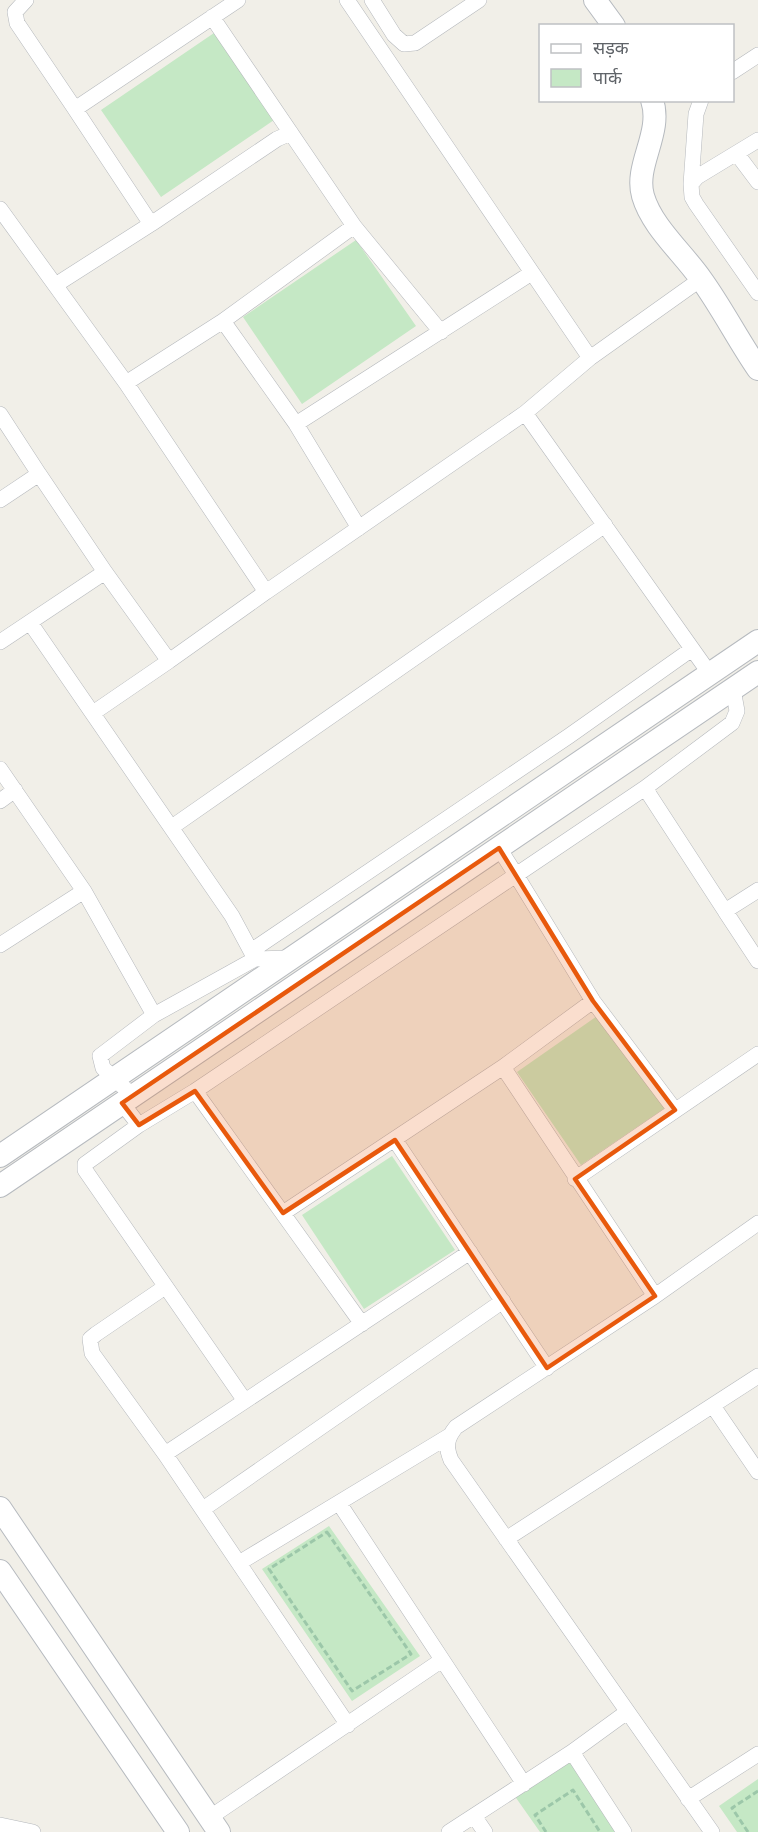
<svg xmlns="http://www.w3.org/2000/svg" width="758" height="1832" font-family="'PT Sans','Noto Sans Devanagari',sans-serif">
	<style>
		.green { fill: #c5e8c5 }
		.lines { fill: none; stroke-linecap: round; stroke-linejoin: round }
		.street-casing { stroke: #b5b8bc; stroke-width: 16 }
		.secondary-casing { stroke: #b6babf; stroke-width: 24 }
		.path { stroke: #9cc7a9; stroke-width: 3; stroke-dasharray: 6 3; stroke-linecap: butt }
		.street { stroke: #fff; stroke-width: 15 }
		.secondary { stroke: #fff; stroke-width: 22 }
		.marked { fill: #e8590c; fill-opacity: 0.2; stroke: #e8590c; stroke-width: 4.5; stroke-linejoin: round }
	</style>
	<rect width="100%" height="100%" fill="#f1efe8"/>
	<!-- green -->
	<path class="green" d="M214 33 274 120 161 197 101 110Z
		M356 240 416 326 302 404 243 317Z
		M600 1014 665 1108 581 1165 517 1072Z
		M392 1156 455 1250 364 1309 302 1215Z
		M329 1526 420 1656 352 1701 262 1569Z
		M571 1759 619 1832H540L514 1795Z
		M758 1779V1832H737L719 1806Z"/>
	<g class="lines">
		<defs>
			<path id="street" d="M26 0 15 12 17 23 75 109
				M347 0 590 358 701 279
				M372 0 394 35 404 44 415 43 479 0
				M212 17 354 226
				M732 72 758 55
				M758 140 697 177 691 184 692 197 696 204 758 293
				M737 154 758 182
				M691 184 696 114 701 100
				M0 209 126 383 266 592 169 661
				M151 224 277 139 291 133
				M57 284 151 224 75 109 238 0
				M223 321 354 226 441 332
				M126 383 223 321 296 424 530 274
				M525 413 710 674
				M0 414 39 474 0 500
				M296 424 359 528
				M266 592 525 413 590 358
				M31 624 232 916 254 957
				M0 642 105 572 39 474
				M93 713 169 661 105 572
				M0 769 84 891 154 1015 100 1056 103 1068 133 1096
				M645 788 732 723 737 711 733 689
				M0 801 15 790
				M172 827 605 525
				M758 890 725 911 758 961
				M0 945 84 891
				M251 951 569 736 692 649
				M154 1015 255 959 289 958
				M503 1067 655 1296
				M195 1091 516 875 499 848
				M122 1103 139 1125 85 1164V1170L245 1401
				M675 1110 593 1001 516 875 645 788 725 911
				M139 1125 195 1091 362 1324
				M395 1140 547 1368
				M575 1179 758 1054
				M283 1213 503 1067 593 1001
				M165 1287 96 1334 90 1339 92 1353 165 1454 348 1725
				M713 1406 758 1472
				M165 1454 470 1252
				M339 1503 524 1784
				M203 1509 503 1301
				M506 1539 758 1376
				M239 1563 449 1436
				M572 1752 624 1832
				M688 1799 758 1754
				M474 1816 485 1832
				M209 1818 442 1660
				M0 1825 33 1832
				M449 1832 572 1752 627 1712
				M712 1832 451 1460C445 1446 447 1438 456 1427L655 1296 758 1223"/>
			<path id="secondary" d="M595 0 614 26
				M652 100C663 133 634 165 643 196 652 227 683 253 701 279 722 308 738 340 758 369
				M0 1156 758 641
				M0 1186 758 672
				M0 1508 219 1832
				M0 1571 178 1832"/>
		</defs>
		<!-- street casing -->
		<use href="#street" class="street-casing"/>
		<!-- secondary casing -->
		<use href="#secondary" class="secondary-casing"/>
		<!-- path -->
		<path class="path" d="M327 1532 411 1654 352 1691 269 1569Z
			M546 1832 535 1815 573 1790 600 1832
			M748 1832 732 1808 758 1791"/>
		<!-- street -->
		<use href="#street" class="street"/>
		<!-- secondary -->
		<use href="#secondary" class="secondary"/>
	</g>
	<!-- marked area -->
	<path class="marked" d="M499 848 593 1001 675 1110 575 1179 655 1296 547 1368 395 1140 283 1213 195 1091 139 1125 122 1103Z"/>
	<!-- legend -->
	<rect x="539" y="24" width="195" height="78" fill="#ffffff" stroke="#bfc1c3" stroke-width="1.5"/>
	<rect x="551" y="44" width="30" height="9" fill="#ffffff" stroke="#bfc1c3" stroke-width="1.5"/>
	<text x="593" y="54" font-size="18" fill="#5f6368">सड़क</text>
	<rect x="551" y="69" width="30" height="18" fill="#c5e8c5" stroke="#bfc1c3" stroke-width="1.5"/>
	<text x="593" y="84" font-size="18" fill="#5f6368">पार्क</text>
</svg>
